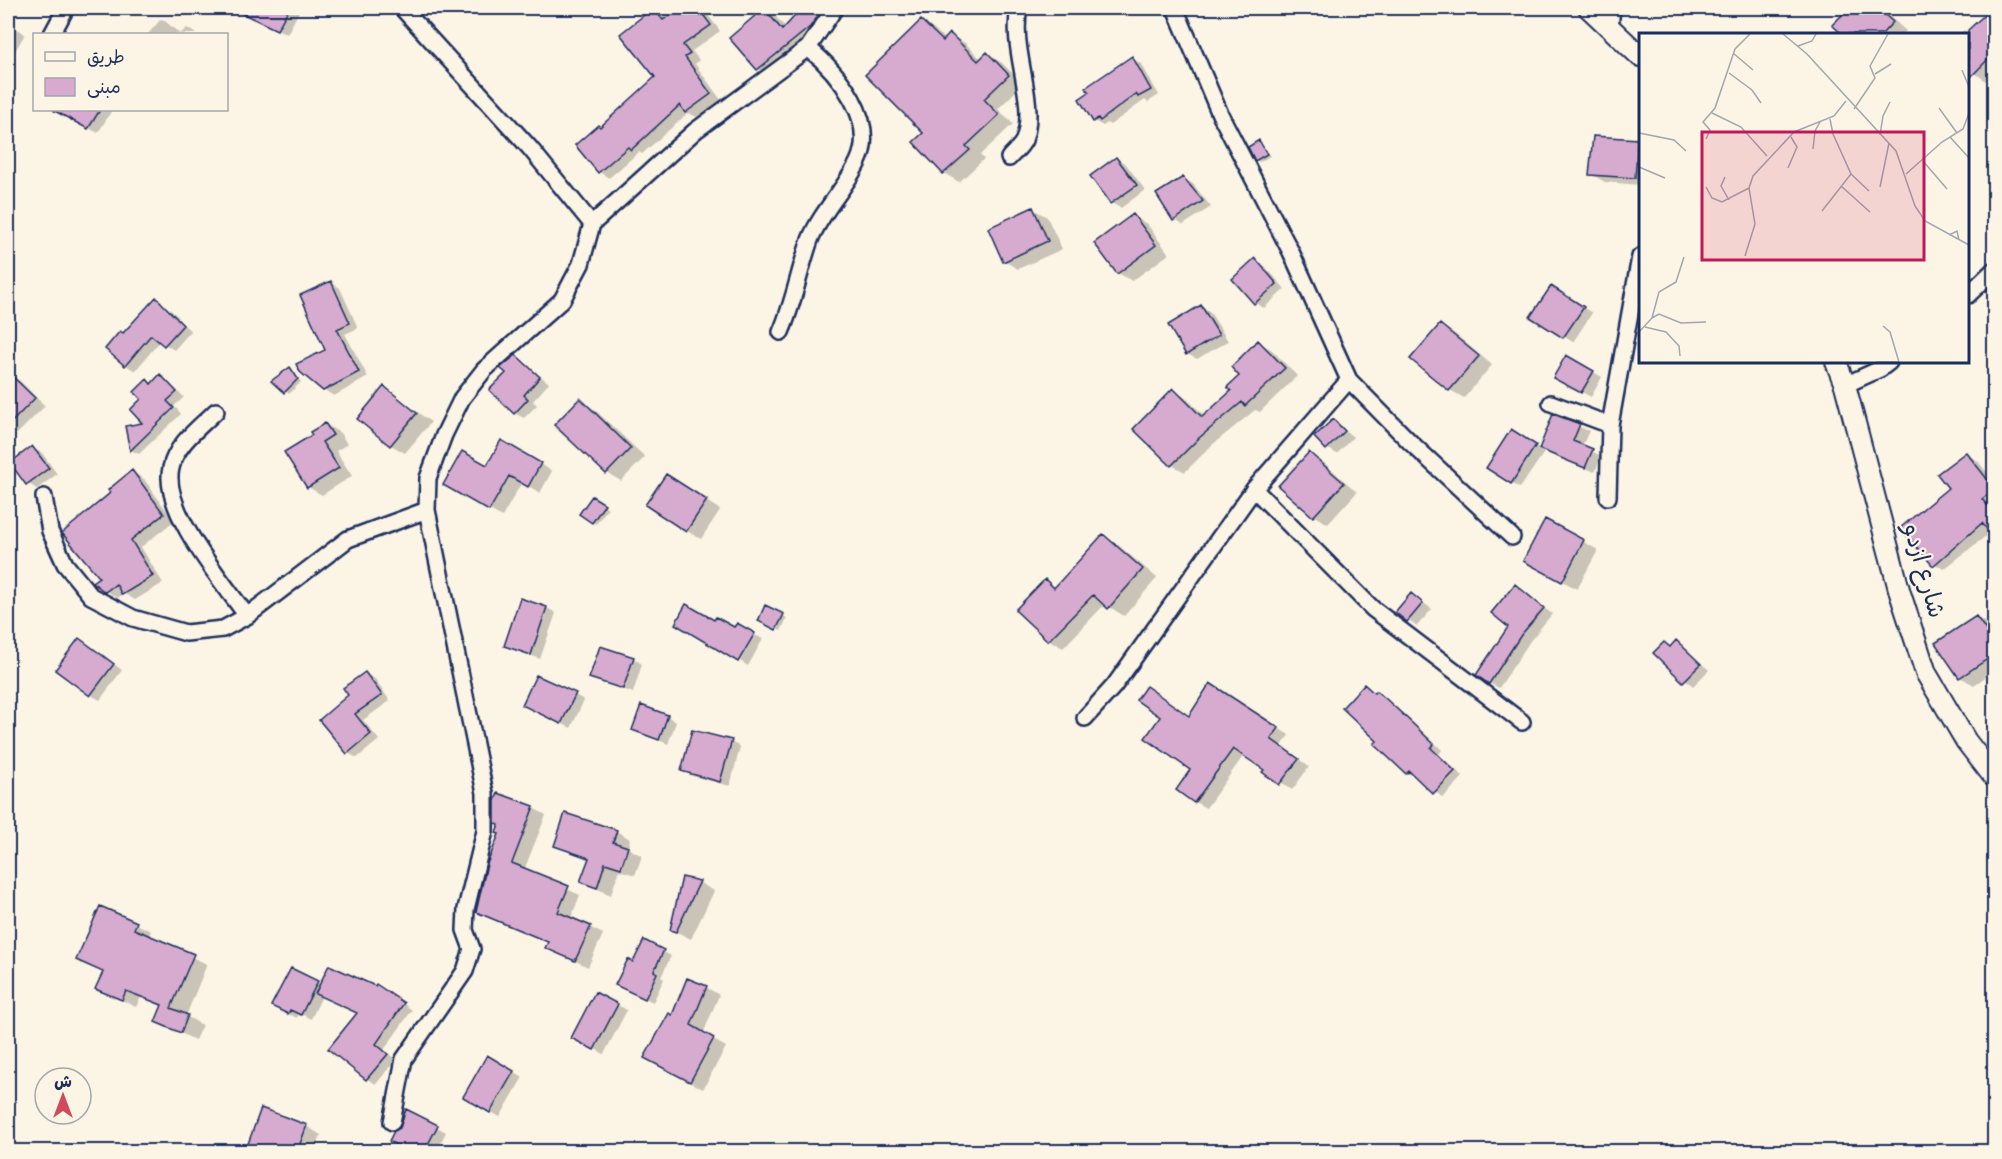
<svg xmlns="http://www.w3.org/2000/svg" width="2002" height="1159" font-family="'Indie Flower','Playpen Sans Arabic',sans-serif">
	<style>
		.shadow { fill: #0003 }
		.building { fill: #d6abcf; stroke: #1b2f5e; stroke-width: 1.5 }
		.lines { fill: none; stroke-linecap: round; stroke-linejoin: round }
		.minor-casing { stroke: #1b2f5e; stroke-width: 20 }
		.tertiary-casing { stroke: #1b2f5e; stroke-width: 24 }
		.minor { stroke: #fcf5e5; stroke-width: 15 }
		.tertiary { stroke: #fcf5e5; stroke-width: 20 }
		.labels { text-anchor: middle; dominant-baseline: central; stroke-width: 4.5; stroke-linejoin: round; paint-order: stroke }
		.street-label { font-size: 24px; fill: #1b2f5e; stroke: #fcf5e5 }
		.inset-road { fill: none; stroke: #a2a6af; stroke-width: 1.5 }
		.view { fill: #c2185b; fill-opacity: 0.15; stroke: #c2185b; stroke-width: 3 }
		.inset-edge { fill: none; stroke: #1b2f5e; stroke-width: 3 }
	</style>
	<rect width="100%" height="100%" fill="#fcf5e5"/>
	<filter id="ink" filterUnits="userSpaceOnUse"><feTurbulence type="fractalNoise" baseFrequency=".0167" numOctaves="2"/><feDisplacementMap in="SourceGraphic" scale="12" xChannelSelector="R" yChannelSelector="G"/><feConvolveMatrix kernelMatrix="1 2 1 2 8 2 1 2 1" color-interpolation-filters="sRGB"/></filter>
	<g filter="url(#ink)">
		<!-- shadow -->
		<path class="shadow" d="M257 8H301L287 34 253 17Z
			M656 8H718L708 15 720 31 692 51 699 60 695 64 721 100 697 117 688 113 642 154 639 152 609 178 599 172 600 129 657 78 622 34Z
			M804 8H822L834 18 770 76 758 69 764 10 776 17 786 28Z
			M1851 8H1880L1906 31 1903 34H1844L1834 25Z
			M1994 8V72L1986 81 1968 68V34H1960L1964 30 1967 32Z
			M161 19 165 21 180 34H148Z
			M922 21 946 39 951 35 965 43 981 59 987 54 1002 63 1023 84 998 109 1013 124 980 155 984 159 959 182 944 173 925 133Z
			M8 23 25 34 11 58 8 56Z
			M187 28 196 34H197H180Z
			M1132 58 1141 64 1159 95 1148 102 1145 100 1110 125 1107 123 1103 126 1094 121Z
			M56 110H112L98 133Z
			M8 125 16 134 8 143Z
			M1594 137 1640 142V185L1605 182 1591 174Z
			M1259 142 1270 156 1260 162 1256 160Z
			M1116 158 1126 164 1145 190 1121 208 1111 203Z
			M1183 178 1193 184 1211 207 1183 225 1174 219Z
			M1033 209 1047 217 1062 249 1018 269 1004 261Z
			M1133 216 1147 224 1169 254 1132 281 1118 273Z
			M1255 260 1264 265 1285 289 1264 308 1255 303Z
			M331 282 340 288 358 328 345 334 368 377 334 396 324 390Z
			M1560 293 1592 313 1573 342 1532 317Z
			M156 299 179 317 177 319 191 331 174 350 160 341 135 371 126 365 124 335Z
			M1201 306 1210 312 1228 341 1197 359 1187 354Z
			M1441 325 1455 334 1492 365 1464 398 1450 390Z
			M1258 342 1272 350 1297 376 1260 412 1255 410 1212 445 1185 472 1172 465 1173 390 1186 398 1205 416 1233 391Z
			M516 356 549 383 533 401 537 405 524 418 514 413 508 373Z
			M1567 357 1602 377 1591 397 1555 377Z
			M1766 362H1776L1773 365Z
			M290 368 301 382 289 394 274 381Z
			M9 375 20 381 45 406 17 434 8 429Z
			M161 376 184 397 135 443V447L176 408 181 414 139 454 131 450 146 424 144 399 147 381 152 384Z
			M384 388 431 422 405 453 391 445Z
			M580 400 594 409 645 457 621 481 607 473 556 425Z
			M1554 416 1589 431 1582 446 1601 456 1595 472 1545 451 1520 488 1511 483 1521 436 1540 449Z
			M1333 420 1353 437 1337 454 1327 448Z
			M325 424 340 433 347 444 336 451 352 476 322 495 308 487 314 436Z
			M501 442 552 471 540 493 522 482 502 517 445 485 487 467Z
			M32 448 42 453 57 474 37 489 27 483Z
			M1309 454 1323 462 1357 492 1328 524 1314 515Z
			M1966 454 1978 461 1994 482V536L1991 532 1944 569 1932 562 1950 488Z
			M132 472 144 479 174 521 141 547 163 583 135 600 123 593 118 598 106 591 112 493Z
			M681 484 720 510 701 539 687 531Z
			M592 498 608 508 596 524 581 514Z
			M1546 521 1598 550 1577 589 1539 568Z
			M1103 535 1117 544 1157 578 1124 616 1105 604 1063 648 1049 640 1046 581 1056 587Z
			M1515 586 1552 614 1530 641 1499 688 1489 683 1510 627Z
			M1412 595 1432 609 1417 626 1397 612Z
			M766 607 787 618 781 631 760 620Z
			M547 608 556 613 540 659 505 645Z
			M1976 617 1991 626 1994 632V671L1974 685 1960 677Z
			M755 635 763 639 748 666 740 661Z
			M1677 642 1709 670 1693 686 1655 653 1671 648Z
			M89 646 122 670 100 700 91 695Z
			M633 658 642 664 633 693 591 677Z
			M365 674 375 679 390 701 363 720 379 740 357 758 348 753 350 696Z
			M1364 686 1394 705 1442 750 1439 754 1463 777 1443 798 1418 777 1407 773 1376 744 1380 740Z
			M1222 692 1289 735 1282 746 1309 767 1292 790 1244 755 1206 808 1195 802 1190 717Z
			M575 695 584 700 571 728 533 710Z
			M667 716 676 722 668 744 634 729Z
			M731 742 740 747 730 786 692 776 682 770Z
			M533 808 546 815 524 870 580 895 571 918 603 934 588 967 547 947 549 943 477 911Z
			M616 831 630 839 628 848 642 856 635 875 619 870 611 895 582 882 589 860 556 846Z
			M683 879 700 883 714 891 691 939 671 929Z
			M101 907 151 931 148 937 207 964 186 1016 202 1025 195 1040 156 1021 163 1007 141 997 136 1007 97 988 104 973 78 959Z
			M645 942 671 956 661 977 664 979 653 1002 625 989Z
			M291 970 322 985 386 991 412 1010 384 1050 396 1060 376 1084 367 1079 359 1013 322 996 311 1019 299 1013 297 1018 282 1011Z
			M706 987 719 995 703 1034 726 1047 703 1089 659 1065 673 1017Z
			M596 994 627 1010 604 1054 573 1037Z
			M488 1057 523 1077 500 1117 465 1097Z
			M407 1111 446 1132 436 1152H410Z
			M306 1126 321 1135 314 1152H251Z
			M122 1147 130 1152H117Z"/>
		<!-- building -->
		<path class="building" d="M231 8H289L277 30Z
			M653 8 663 20 681 8H698L711 25 683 45 690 54 685 57 711 94 685 113 680 105 631 150 628 147 598 173 575 145 598 125 600 127 655 77 620 34Z
			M764 8 782 30 802 8H824L810 27 757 70 729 38Z
			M1849 8H1877L1893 22 1882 34H1842L1832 25Z
			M1992 8H1995V52L1968 80V30Z
			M921 20 943 41 950 33 978 61 987 52 1009 75 984 99 999 115 966 146 970 150 943 174 913 142 923 133 865 75Z
			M1132 56 1151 90 1138 97 1136 94 1100 121 1098 118 1093 122 1079 99 1089 92 1085 88Z
			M53 110H100L88 129Z
			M1593 136 1638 139 1635 178 1589 175Z
			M1259 140 1267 154 1255 161 1248 147Z
			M1116 157 1137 185 1110 204 1090 176Z
			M1183 177 1203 201 1173 221 1156 194Z
			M1033 207 1048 241 1003 262 988 228Z
			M1133 214 1156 245 1117 274 1094 243Z
			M1255 258 1277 284 1254 304 1232 279Z
			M331 281 350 323 337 329 359 372 323 391 300 372 296 364 325 350 300 295Z
			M1551 286 1584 307 1563 338 1530 317Z
			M156 297 183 325 164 346 151 335 125 366 105 349 120 331 123 333Z
			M1201 305 1219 335 1186 355 1168 325Z
			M1440 324 1479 356 1449 391 1410 359Z
			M1258 340 1285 368 1245 406 1242 402 1199 438 1171 466 1133 429 1173 388 1202 417 1231 391 1227 387 1239 376 1231 367Z
			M516 355 540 377 524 395 528 399 514 414 489 390 506 373 500 368Z
			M1566 355 1594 371 1581 393 1553 378Z
			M290 367 298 379 284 393 271 381Z
			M8 372 35 398 8 426Z
			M160 374 177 392 167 401 174 408 130 451 125 426 142 423 130 410 141 399 134 392 147 379 151 384Z
			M384 386 417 413 390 446 357 419Z
			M580 398 631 448 606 474 554 425Z
			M1553 414 1580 424 1573 441 1593 449 1585 468 1539 449Z
			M1333 419 1345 431 1326 450 1314 437Z
			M325 423 333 435 322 442 339 468 307 488 284 452 312 435 310 432Z
			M1511 429 1536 445 1511 484 1486 468Z
			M501 440 541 463 528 487 509 476 489 511 443 485 462 451 487 465Z
			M32 446 49 468 26 485 10 463Z
			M1309 452 1344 483 1313 517 1278 486Z
			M1966 452 1995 489 1982 499 1995 514V539L1982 523 1933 566 1900 528 1948 488 1937 474Z
			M132 470 164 514 131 540 153 576 122 595 116 584 105 592 92 582 99 577 62 533 110 493 108 490Z
			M666 474 707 500 686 532 645 505Z
			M592 496 605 504 592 523 579 514Z
			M1545 519 1584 540 1562 582 1523 561Z
			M1103 534 1143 569 1108 609 1093 595 1048 641 1015 610 1045 579 1054 588Z
			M1515 584 1544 608 1521 635 1489 684 1476 675 1508 627 1491 613Z
			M1411 593 1423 603 1407 622 1395 612Z
			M520 598 547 607 531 655 504 646Z
			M686 604 714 620 716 617 734 627 737 623 755 633 738 662 675 624Z
			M765 605 784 614 776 630 758 621Z
			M1976 616 1995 643V654L1959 678 1935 643Z
			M79 638 114 664 90 696 55 670Z
			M1676 640 1701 664 1683 682 1653 653 1664 642 1670 647Z
			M600 646 634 657 623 689 589 678Z
			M365 672 382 695 355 714 371 734 347 754 319 720 348 695 343 688Z
			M536 675 576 693 561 724 522 705Z
			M1210 683 1279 728 1271 739 1299 759 1279 785 1262 772 1264 770 1233 749 1194 803 1176 790 1190 770 1145 738 1160 717 1136 700 1146 686 1189 716Z
			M1364 684 1374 693 1376 691 1385 698 1412 723 1434 744 1431 748 1455 771 1433 794 1409 771 1406 774 1374 744 1377 741 1342 708Z
			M641 705 668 715 659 740 632 730Z
			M692 730 732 740 720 782 681 771Z
			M498 793 534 806 512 863 569 886 558 912 591 926 575 961 545 948 548 942 476 912 487 864 499 834 496 833 499 825 495 823V801Z
			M565 813 617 830 613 842 628 847 621 868 605 863 597 888 580 882 589 858 554 846Z
			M682 877 700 881 676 932 670 930Z
			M100 906 137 922 134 929 194 954 171 1008 188 1015 181 1033 155 1022 162 1005 126 991 122 1000 95 989 103 972 76 960Z
			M644 940 664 950 654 971 657 973 645 999 615 985 628 959 633 962Z
			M329 965 375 986 376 984 404 1003 376 1044 388 1054 366 1080 328 1049 357 1013 315 994Z
			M291 968 318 981 301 1015 290 1010 288 1014 271 1006Z
			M687 978 707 986 691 1025 714 1038 690 1082 644 1058 669 1013 672 1015Z
			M595 992 618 1004 594 1050 571 1038Z
			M487 1055 514 1071 490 1113 463 1097Z
			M261 1108 307 1125 297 1152H245Z
			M406 1109 438 1125 424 1152H408L389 1141 394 1131 400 1128Z"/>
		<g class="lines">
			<defs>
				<path id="minor" d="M402 8 529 147 592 224
					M1610 27 1612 8
					M52 34 66 8
					M1009 158C1013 153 1021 147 1024 140 1038 101 1010 52 1019 8
					M1968 295 1994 270
					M781 332C794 302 799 271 810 240 821 212 845 189 858 162 878 121 838 72 808 48
					M1349 380 1410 442 1512 537
					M1845 385 1880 369 1889 362
					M1551 403 1610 425
					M216 411C200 427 176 444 171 468 161 510 223 582 247 616
					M1254 489 1373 609 1522 722
					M44 497 50 531 65 564 91 596 133 618 186 633 223 629 247 616 348 539 427 510
					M1608 497 1610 425 1640 257
					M1085 718 1114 686 1254 489 1349 380 1291 252 1220 114 1175 8
					M392 1122 404 1059 465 971 472 949 465 930 466 909 485 831V793L427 510 428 478 444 435 462 398 484 370 562 300 581 264 592 224 695 131 808 48 835 8"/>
				<path id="tertiary" d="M1589 8 1640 56
					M1836 362 1845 385 1900 593 1926 673 1966 741 1994 777"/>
			</defs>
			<!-- minor casing -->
			<use href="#minor" class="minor-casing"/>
			<!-- tertiary casing -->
			<use href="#tertiary" class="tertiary-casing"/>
			<!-- minor -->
			<use href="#minor" class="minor"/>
			<!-- tertiary -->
			<use href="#tertiary" class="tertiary"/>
		</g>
	</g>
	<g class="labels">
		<!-- street labels -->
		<g class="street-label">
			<text transform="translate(1922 571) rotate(74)">شارع ازدو</text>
		</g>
	</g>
	<!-- overview -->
	<g transform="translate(1639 33)">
		<rect width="330" height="330" fill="#fcf5e5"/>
		<path class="inset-road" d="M144 1 168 21 257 118 276 173 286 188 330 212M159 13 173 8 177 1M94 20 114 37M323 37 330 54M90 40 113 57 122 70M236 41 252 31M300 75 318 100M215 76 236 45 231 33 249 1M73 80 102 94 128 123M0 100 35 107 47 118M241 102 244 83 251 69M311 104 330 125M67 106 71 97 64 89 76 75 96 16 111 1M174 116 176 98 181 89M284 128 308 156M0 134 26 145M149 135 158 114 152 104M212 141 230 158M267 141 303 109 324 96 330 80M86 144 82 153 90 167M202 153 231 179M67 154 73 165 83 169 110 155M241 154 250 110M183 178 212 141 194 101 191 86M310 202 318 198 320 207M106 223 116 191 110 155 114 143 155 99 195 83 207 68M13 285 20 281 42 290 67 289M244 293 251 299 260 329M6 294 27 299 40 313 41 323M0 299 13 285 20 259 37 249 45 224M237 329H260"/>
		<path class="view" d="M63 99H285V227H63Z"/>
		<rect width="330" height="330" class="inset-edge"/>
	</g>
	<!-- margin -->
	<rect width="2002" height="1159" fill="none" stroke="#fcf5e5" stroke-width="30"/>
	<rect x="15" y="15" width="1972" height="1129" fill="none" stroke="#1b2f5e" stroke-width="2" filter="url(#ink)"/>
	<!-- legend -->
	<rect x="33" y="33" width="195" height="78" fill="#fcf5e5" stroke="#a2a6af" stroke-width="1.5"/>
	<rect x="45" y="52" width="30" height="9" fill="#fcf5e5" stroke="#a2a6af" stroke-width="1.5"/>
	<text x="87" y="63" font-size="18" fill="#1b2f5e">طريق</text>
	<rect x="45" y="78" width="30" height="18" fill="#d6abcf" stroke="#a2a6af" stroke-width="1.5"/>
	<text x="87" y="93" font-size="18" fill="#1b2f5e">مبنى</text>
	<!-- north arrow -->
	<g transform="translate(63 1096)"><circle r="28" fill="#fcf5e5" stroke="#a2a6af" stroke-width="1.5"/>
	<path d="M0-4.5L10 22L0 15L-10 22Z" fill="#d1495b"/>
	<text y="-9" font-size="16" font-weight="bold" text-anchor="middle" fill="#1b2f5e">ش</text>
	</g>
</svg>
